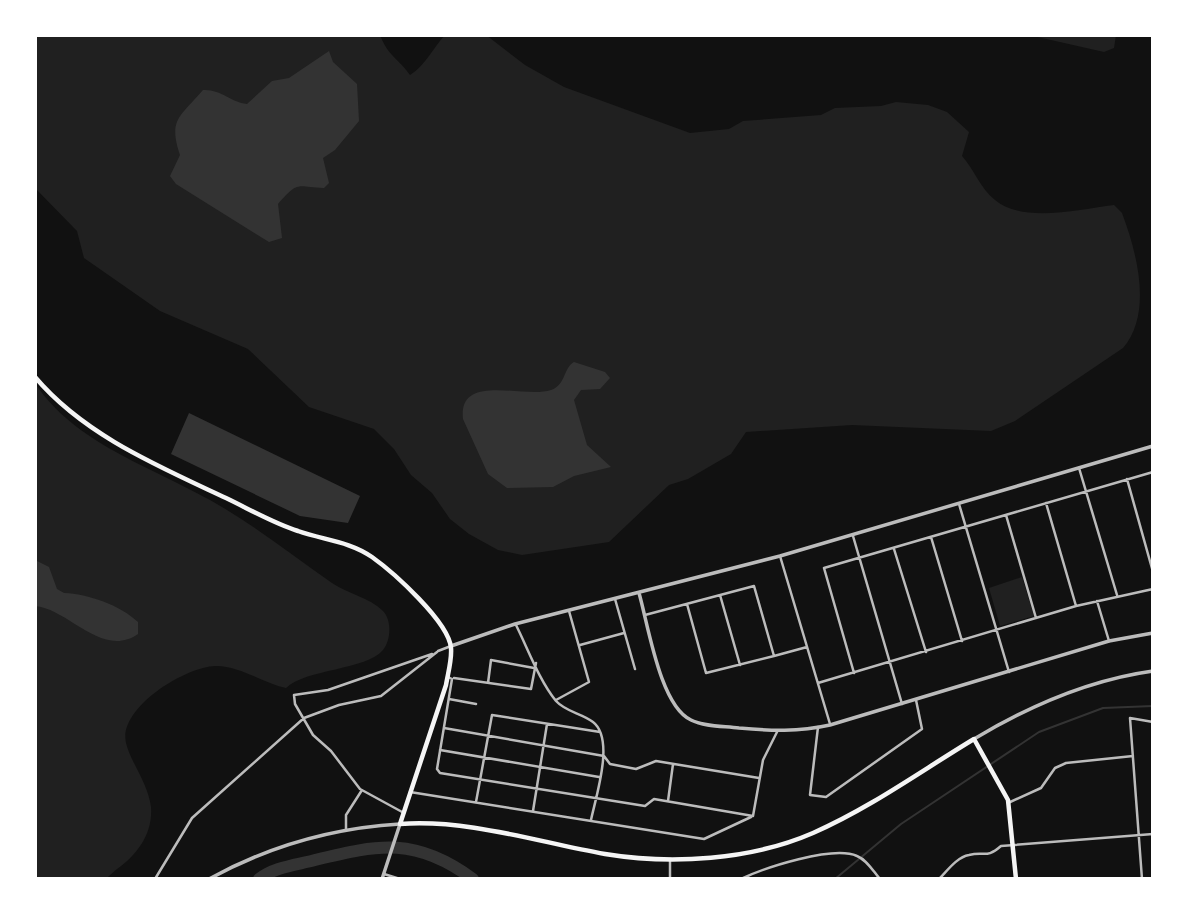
<svg xmlns="http://www.w3.org/2000/svg" width="1188" height="914" font-family="Rubik,sans-serif">
	<style>
		.green { fill: #202020 }
		.water { fill: #333 }
		.lines { fill: none; stroke-linecap: round; stroke-linejoin: round }
		.stream { stroke: #333; stroke-width: 2 }
		.river { stroke: #333; stroke-width: 12 }
		.minor { stroke: #bcbcbc; stroke-width: 2.5 }
		.tertiary { stroke: #bcbcbc; stroke-width: 3.5 }
		.secondary { stroke: #f5f5f5; stroke-width: 4.5 }
	</style>
	<rect width="100%" height="100%" fill="#111"/>
	<!-- green -->
	<path class="green" d="M35 35H380C388 56 398 58 410 75 425 66 433 48 445 35H486L525 65 564 87 690 133 729 129 743 121 821 115 835 108 881 106 896 102 928 105 947 112 969 132 962 156C974 169 980 188 995 200 1024 224 1080 209 1114 205L1122 213C1137 253 1153 313 1123 348L1015 421 991 431 852 425 746 432 731 454 688 479 669 485 609 542 522 555 498 550 469 534 450 519 432 493 411 475 394 449 374 429 309 407 248 349 160 311 84 258 77 231 35 188Z
		M1029 35H1116L1114 48 1104 52Z
		M35 383C73 442 151 467 210 500 253 524 292 555 332 583 348 594 369 597 383 611 392 620 391 640 383 650 367 670 305 669 286 688 263 683 238 665 215 666 185 667 118 708 126 743 131 763 148 783 151 807 153 834 137 855 117 869 113 872 108 878 104 879 89 884 52 879 35 879Z
		M1022 577 1034 616 1000 626 989 588Z"/>
	<!-- water -->
	<path class="water" d="M329 51 333 62 357 84 359 121 335 150 323 158 329 183 324 188C296 187 299 180 278 204L282 238 269 242 176 184 170 176 180 155C168 119 180 117 203 90 221 89 230 102 247 104L272 81 289 78Z
		M574 362 605 372 610 378 600 389 581 390 574 400 587 445 611 467 574 476 553 487 507 488 488 474 463 419C458 372 524 399 551 390 566 385 563 368 574 362Z
		M189 413 360 496 348 523 300 516 171 454Z
		M35 560 49 567 57 589 64 593C88 594 120 605 138 622V634C102 659 69 609 35 606Z"/>
	<g class="lines">
		<!-- stream -->
		<path class="stream" d="M835 879 901 824 1039 732 1103 708 1153 706"/>
		<!-- river -->
		<path class="river" d="M259 879C274 867 296 865 315 860 380 844 416 837 473 879"/>
		<!-- minor -->
		<path class="minor" d="M1079 468 1117 595
			M1127 479 1153 572
			M1046 503 1076 606
			M959 504 1009 672
			M1006 515 1036 618
			M853 536 902 704
			M931 537 962 641
			M894 549 926 652
			M780 556 830 724
			M720 595 740 665
			M615 599 635 669
			M1097 601 1109 641
			M645 615 754 586 774 656 706 673 687 604
			M516 625C528 649 539 680 556 701 566 712 581 713 593 722 615 739 596 796 591 820
			M580 645 624 633
			M438 651 451 646
			M774 656 807 647
			M854 673 824 568 1153 472
			M448 677 452 679 437 769 440 773 645 806 654 799 753 816
			M454 678 531 689 536 663
			M488 683 491 660 534 668
			M818 683 1076 606 1153 589
			M449 699 476 704
			M556 700 589 682 569 611
			M818 727 810 795 826 797 922 729 916 700
			M444 728 604 756 610 764 636 769 656 761 759 778
			M440 750 599 777
			M410 792 704 839 751 817
			M668 801 673 764
			M476 802 492 715 600 732
			M1008 803 1041 788 1055 768 1066 763 1133 756
			M533 811 547 724
			M404 813 360 789 331 751 313 735 295 704 294 695 328 690 432 654
			M753 816 763 760 777 732
			M346 830V815L362 790
			M384 874 400 879
			M155 879 192 818 304 718 339 705 381 696 437 652
			M670 879V859
			M741 879C764 868 833 845 857 856 867 860 873 871 880 879
			M939 879C947 871 957 857 969 855 985 851 986 859 1001 846L1153 834
			M1142 879 1130 718 1153 722"/>
		<!-- tertiary -->
		<path class="tertiary" d="M639 593C648 624 660 706 691 720 705 727 724 726 739 728 771 731 798 732 830 725L1109 641 1153 633
			M451 646 515 624 780 556 1153 446
			M974 739C1029 706 1088 680 1153 671
			M209 879C269 846 332 828 400 824L382 879"/>
		<!-- secondary -->
		<path class="secondary" d="M35 377C84 435 158 466 226 498 249 509 273 523 298 531 323 540 349 541 372 557 393 572 449 622 451 648 452 660 448 673 446 685L400 824C469 819 537 842 605 854 672 865 751 860 813 833 870 808 921 771 974 739L1008 800 1016 879"/>
	</g>
	<!-- border -->
	<rect width="1188" height="914" fill="none" stroke="#ffffff" stroke-width="74"/>
</svg>
